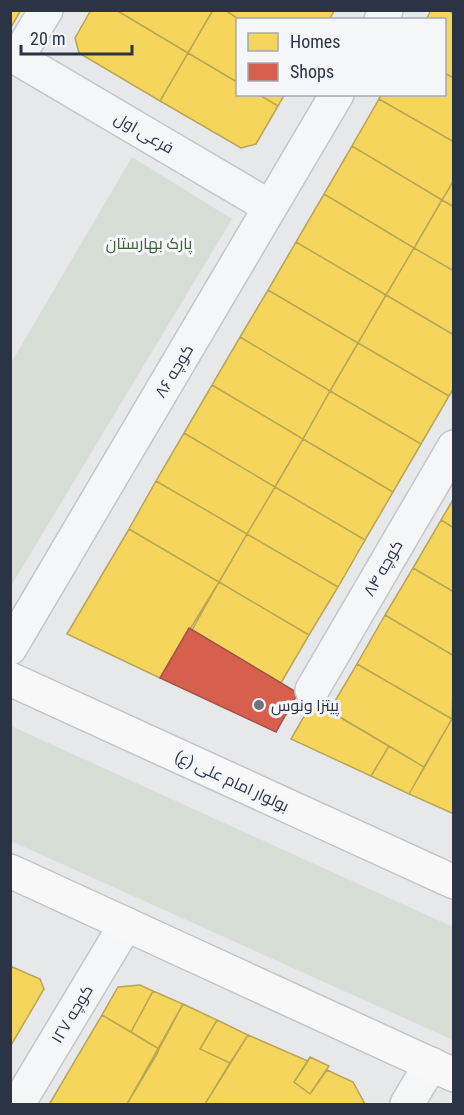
<svg xmlns="http://www.w3.org/2000/svg" width="464" height="1115" font-family="'Roboto Condensed',Cairo,sans-serif">
	<style>
		.green { fill: #d6ded6 }
		.homes { fill: #f6d55c; stroke: #b9a555; stroke-width: 1.5 }
		.shops { fill: #d6604d; stroke: #a3534b; stroke-width: 1.5 }
		.lines { fill: none; stroke-linecap: round; stroke-linejoin: round }
		.minor-casing { stroke: #c4c6c8; stroke-width: 36 }
		.major-casing { stroke: #c2c5c8; stroke-width: 36 }
		.minor { stroke: #f5f6f7; stroke-width: 33 }
		.major { stroke: #f8f8f8; stroke-width: 33 }
		.poi-dot { fill: #6c737f; stroke: #f4f6f9; stroke-width: 2 }
		.labels { text-anchor: middle; dominant-baseline: central; stroke-width: 6; stroke-linejoin: round; paint-order: stroke }
		.street-label { font-size: 16px; fill: #2b3445; stroke: #f4f6f9 }
		.park-label { font-size: 16px; fill: #3f6138; stroke: #f4f6f9 }
		.poi-label { font-size: 16px; fill: #2b3445; stroke: #f4f6f9; text-anchor: start }
	</style>
	<rect width="100%" height="100%" fill="#e6e8ea"/>
	<!-- green -->
	<path class="green" d="M132 157 232 219 11 586V363Z
		M11 726 453 927V1040L11 841Z"/>
	<!-- homes -->
	<path class="homes" d="M10 10H21L10 29Z
		M91 10H116L188 53 160 101 79 53 75 38Z
		M116 10H213L188 53Z
		M213 10H225L240 20H237V82L188 53Z
		M225 10H333L334 11 329 20H240Z
		M431 10H448L454 14V78L444 73V20H426Z
		M188 53 237 82V94H258L278 106 256 144 241 148 160 101Z
		M444 73 454 78V142L379 99 382 94H444Z
		M258 94H285L278 106Z
		M379 99 454 142V180L442 200 352 146Z
		M352 146 442 200 414 248 324 194Z
		M454 180V207L442 200Z
		M324 194 414 248 386 295 296 242Z
		M442 200 454 207V271L414 248Z
		M296 242 386 295 358 343 268 290Z
		M414 248 454 271V335L386 295Z
		M268 290 358 343 330 391 240 337Z
		M386 295 454 335V388L449 396 358 343Z
		M240 337 330 391 303 439 212 385Z
		M358 343 449 396 421 444 330 391Z
		M212 385 303 439 275 487 184 433Z
		M330 391 421 444 393 492 303 439Z
		M184 433 275 487 247 534 156 481Z
		M303 439 393 492 365 540 275 487Z
		M156 481 247 534 219 582 129 529Z
		M275 487 365 540 338 587 247 534Z
		M454 498V528L441 520Z
		M441 520 454 528V592L413 568Z
		M129 529 219 582 160 678 67 634Z
		M247 534 338 587 309 635 219 582Z
		M413 568 454 592V656L385 615Z
		M219 582 309 635 281 683 192 630Z
		M385 615 454 656 452 719 357 664Z
		M357 664 452 719 424 767 329 711Z
		M313 701 389 746 371 776 291 739Z
		M452 719 454 720V814L409 794Z
		M389 746 424 767 409 794 371 776Z
		M10 966 40 979 44 989 10 1047Z
		M140 985 153 991 131 1032 102 1015 118 987Z
		M153 991 183 1004 159 1049 131 1032Z
		M183 1004 217 1020 200 1049 230 1063 205 1104H127Z
		M102 1015 159 1049 157 1054 127 1104H52L50 1103Z
		M217 1020 248 1035 230 1063 200 1049Z
		M248 1035 308 1061 294 1082 310 1094 327 1070 353 1082 365 1104H205Z
		M310 1057 329 1066 310 1094 294 1082Z"/>
	<!-- shops -->
	<path class="shops" d="M189 628 298 693 276 732 160 678Z"/>
	<g class="lines">
		<defs>
			<path id="minor" d="M46 10 17 58 270 207
				M381 20 386 10
				M10 648 337 94
				M312 690 454 447
				M18 1104 126 924
				M407 1104 431 1064"/>
			<path id="major" d="M10 679 454 882
				M10 871 454 1075"/>
		</defs>
		<!-- minor casing -->
		<use href="#minor" class="minor-casing"/>
		<!-- major casing -->
		<use href="#major" class="major-casing"/>
		<!-- minor -->
		<use href="#minor" class="minor"/>
		<!-- major -->
		<use href="#major" class="major"/>
	</g>
	<!-- markers -->
	<circle class="poi-dot" cx="259" cy="705" r="6"/>
	<g class="labels">
		<!-- street labels -->
		<g class="street-label">
			<text transform="translate(144 133) rotate(30)">فرعی اول</text>
			<text transform="translate(174 371) rotate(-59)">کوچه ۸۶</text>
			<text transform="translate(383 568) rotate(-60)">کوچه ۸۴</text>
			<text transform="translate(232 781) rotate(25)">بولوار امام علی (ع)</text>
			<text transform="translate(72 1014) rotate(-59)">کوچه ۱۲۷</text>
		</g>
		<!-- park labels -->
		<g class="park-label">
			<text x="149" y="243">پارک بهارستان</text>
		</g>
		<!-- poi labels -->
		<g class="poi-label">
			<text x="271" y="705">پیتزا ونوس</text>
		</g>
	</g>
	<!-- border -->
	<rect width="464" height="1115" fill="none" stroke="#2b3445" stroke-width="24"/>
	<!-- legend -->
	<rect x="236" y="18" width="210" height="78" fill="#f4f6f9" stroke="#a4a8b1" stroke-width="1.5"/>
	<rect x="248" y="33" width="30" height="18" fill="#f6d55c" stroke="#a4a8b1" stroke-width="1.5"/>
	<text x="290" y="48" font-size="18" fill="#2b3445">Homes</text>
	<rect x="248" y="63" width="30" height="18" fill="#d6604d" stroke="#a4a8b1" stroke-width="1.5"/>
	<text x="290" y="78" font-size="18" fill="#2b3445">Shops</text>
	<!-- scale -->
	<path d="M21 45v9h111v-9" fill="none" stroke="#2b3445" stroke-width="3"/>
	<text x="30" y="45" font-size="18" fill="#2b3445" stroke="#f4f6f9" stroke-width="4.5" paint-order="stroke">20 m</text>
</svg>
